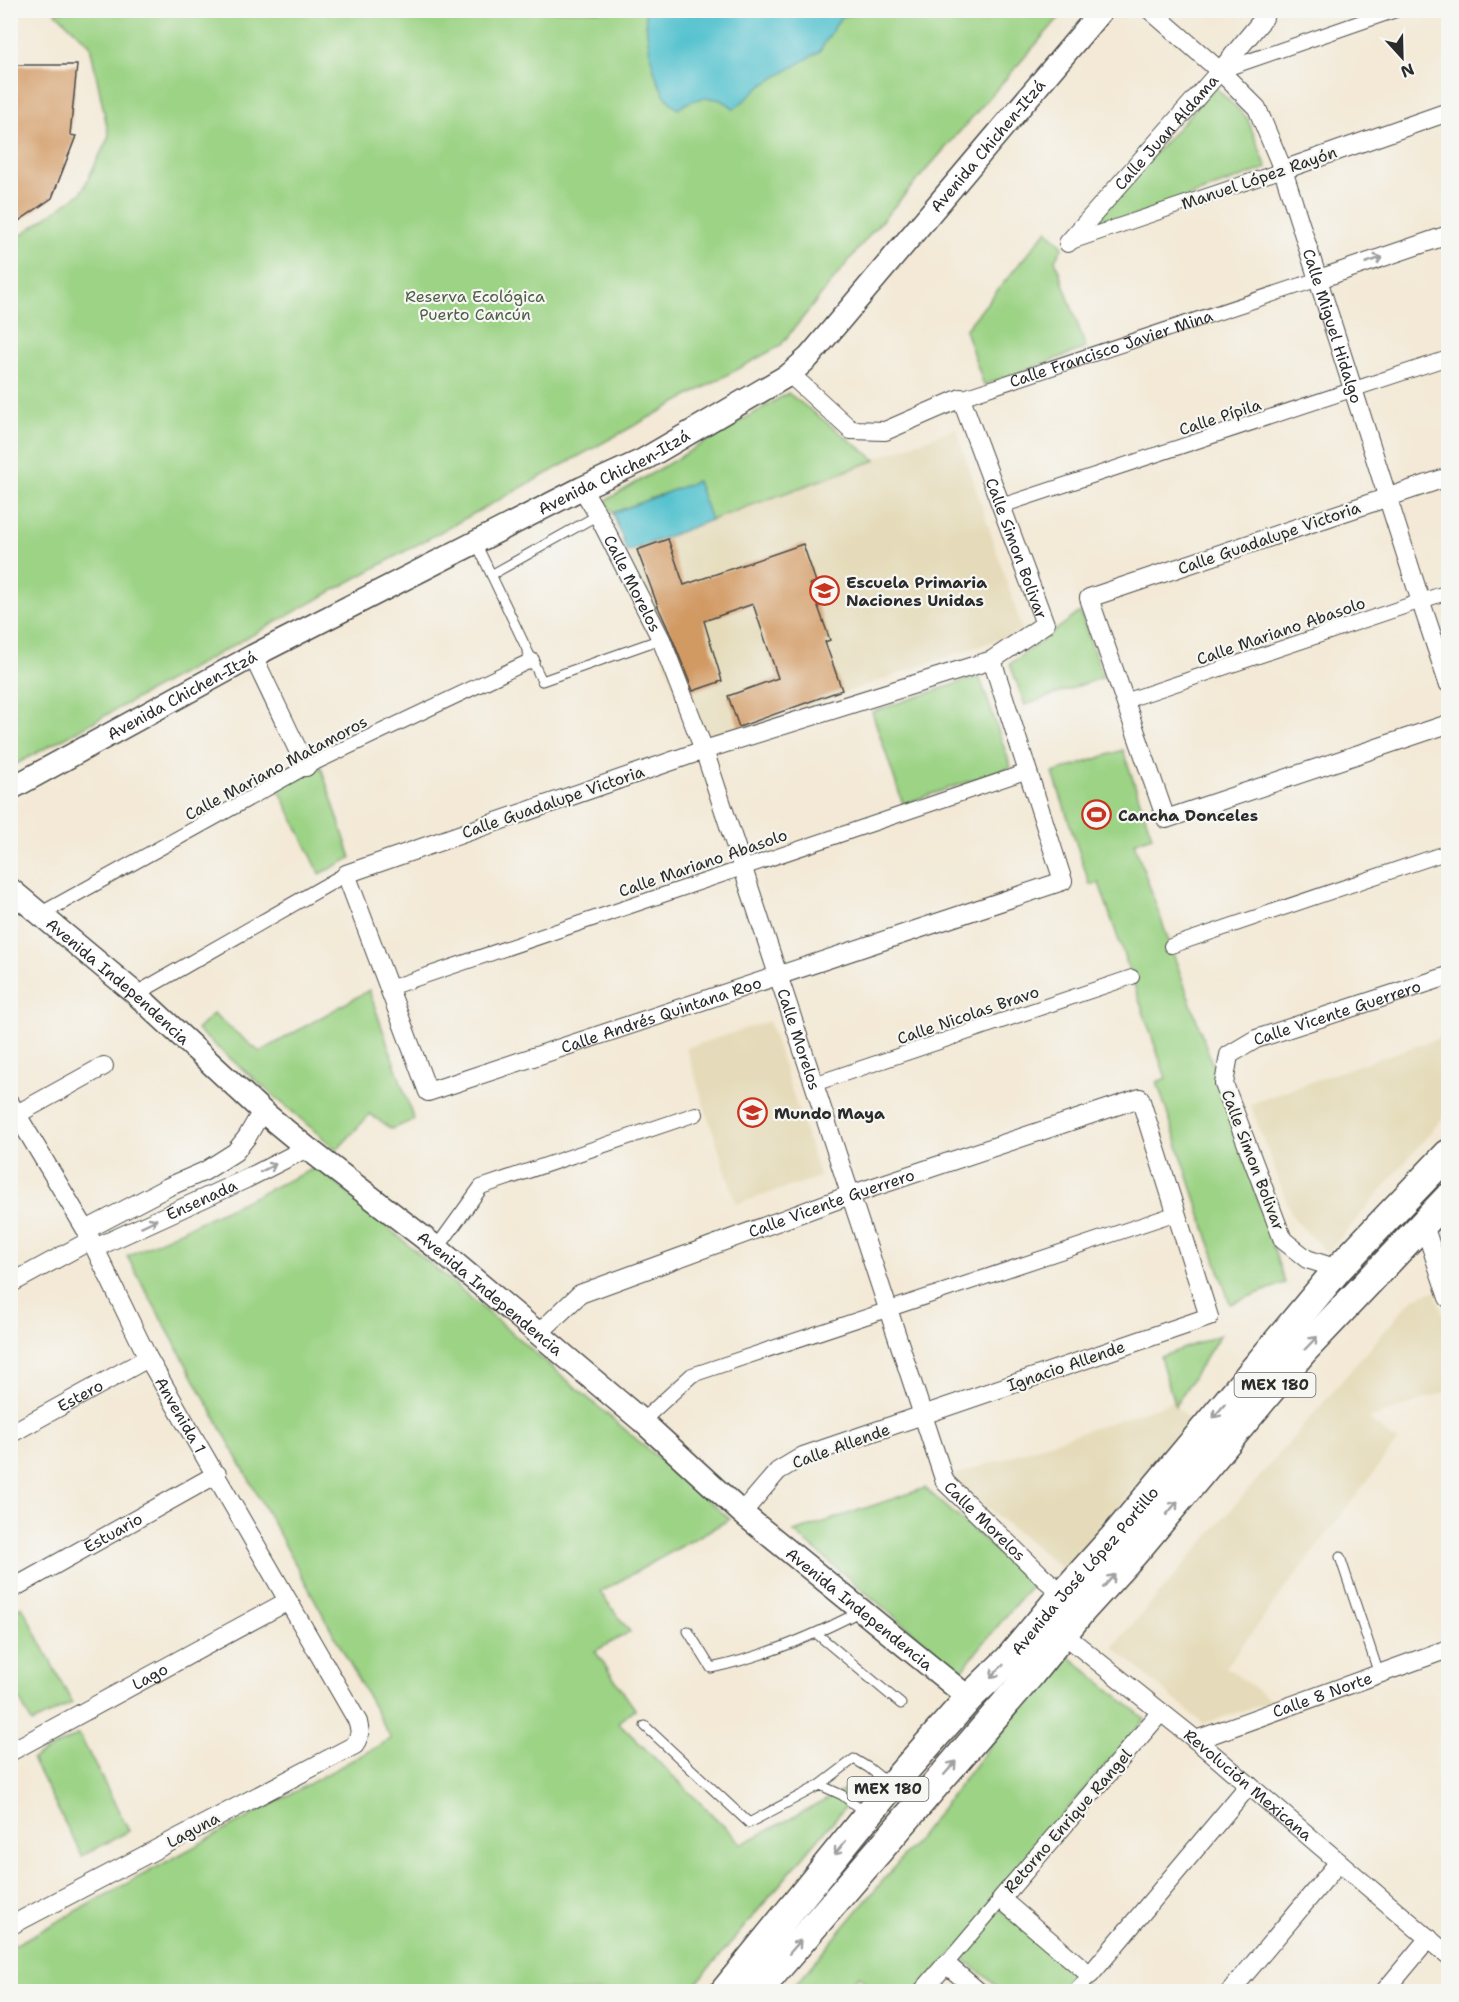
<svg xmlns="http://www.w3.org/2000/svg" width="1459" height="2002" font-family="'Shantell Sans',sans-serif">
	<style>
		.built { fill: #e5dbba }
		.green { fill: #9cd385; stroke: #647f58; stroke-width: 1.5 }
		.water { fill: #56c3cf; stroke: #40777d; stroke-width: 1.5 }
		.building { fill: #d29a64 }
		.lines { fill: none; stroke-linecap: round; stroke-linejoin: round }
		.service-casing { stroke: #494845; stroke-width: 11 }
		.pedestrian-casing { stroke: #494845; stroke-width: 16 }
		.minor-casing { stroke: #494845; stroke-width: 20 }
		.tertiary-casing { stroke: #494845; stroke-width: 25 }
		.primary-casing { stroke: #494845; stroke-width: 31 }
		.service { stroke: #fff; stroke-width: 9 }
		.pedestrian { stroke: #fff; stroke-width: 14 }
		.minor { stroke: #fff; stroke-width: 18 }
		.tertiary { stroke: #fff; stroke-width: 22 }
		.primary { stroke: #fff; stroke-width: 28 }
		.oneway { stroke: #a0a0a0 }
		.labels { text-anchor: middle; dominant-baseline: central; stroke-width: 4.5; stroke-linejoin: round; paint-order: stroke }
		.shield { fill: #f6f6f2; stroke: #686867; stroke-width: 1.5 }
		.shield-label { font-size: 15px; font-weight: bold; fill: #2b2b2b }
		.street-label { font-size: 16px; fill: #2b2b2b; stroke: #f6f6f2 }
		.park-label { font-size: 16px; fill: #4d5d46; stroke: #f6f6f2 }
		.poi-label { font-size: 16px; font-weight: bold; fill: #2b2b2b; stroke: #f6f6f2; text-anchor: start }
	</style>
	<rect width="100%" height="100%" fill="#f6f6f2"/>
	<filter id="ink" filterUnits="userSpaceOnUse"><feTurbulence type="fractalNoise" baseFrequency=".0167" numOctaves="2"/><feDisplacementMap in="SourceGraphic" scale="12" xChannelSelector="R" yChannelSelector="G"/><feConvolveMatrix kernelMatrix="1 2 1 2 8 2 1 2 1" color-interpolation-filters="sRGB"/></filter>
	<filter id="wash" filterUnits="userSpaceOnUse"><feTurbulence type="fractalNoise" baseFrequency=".008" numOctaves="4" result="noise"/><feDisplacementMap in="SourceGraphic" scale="24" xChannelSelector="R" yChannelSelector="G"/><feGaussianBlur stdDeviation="1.35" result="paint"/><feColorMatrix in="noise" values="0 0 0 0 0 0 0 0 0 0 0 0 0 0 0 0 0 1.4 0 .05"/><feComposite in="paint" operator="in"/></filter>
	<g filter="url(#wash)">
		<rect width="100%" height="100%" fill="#f3e9d6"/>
		<!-- built -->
		<path class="built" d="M956 428 1023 631 694 745 627 552Z
			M769 1021 820 1177 736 1204 686 1048Z
			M1448 1035V1112L1327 1254 1292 1216 1250 1104 1339 1072Z
			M1435 1291 1448 1328V1391L1369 1419 1397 1442 1226 1667 1272 1701 1203 1724 1113 1647 1413 1298Z
			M1174 1401 1175 1406 1190 1420 1065 1571 949 1477Z"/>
		<!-- green -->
		<path class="green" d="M54 11H1065L872 232 780 346 11 767V242L81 193 109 136 90 45Z
			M1215 87 1247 118 1267 168 1080 236Z
			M1047 230 1063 246 1055 260 1086 348 984 385 965 330Z
			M788 393 876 460 711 520 696 482 613 513 605 501Z
			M1080 612 1103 677 1025 705 1010 664Z
			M979 676 1011 767 903 804 872 712Z
			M1123 750 1152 836 1134 843 1218 1080 1285 1283 1230 1304 1157 1082 1166 1078 1099 883 1090 885 1053 773Z
			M321 767 351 858 320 874 277 786Z
			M369 990 414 1120 391 1129 370 1114 337 1150 197 1030 213 1014 260 1052Z
			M317 1167 730 1519 600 1592 630 1632 595 1651 635 1709 618 1722 742 1844 849 1788 856 1794 690 1991 11 1992V1947L391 1739 127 1256Z
			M1220 1335 1175 1406 1160 1357Z
			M925 1488 1033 1583 960 1672 794 1532Z
			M22 1606 72 1703 32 1723 11 1683V1612Z
			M1065 1653 1145 1719 990 1900 1094 1991H1003L954 1951 919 1991H876L858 1976 845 1991 789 1992 918 1839 1019 1708Z
			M79 1734 129 1831 82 1856 32 1759Z"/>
		<!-- water -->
		<path class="water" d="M647 11V10L864 11 841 17 819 52 764 84 734 109C718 93 695 96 678 109 652 91 648 43 645 14Z
			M697 481 711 520 627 552 613 513Z"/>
		<g id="blocks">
			<!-- building -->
			<path class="building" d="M10 65H77L70 135 76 136 52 198 10 227Z
				M668 539 684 585 803 544 816 582 810 584 830 640 825 642 842 690 739 727 728 696 778 678 753 604 704 621 722 681 693 691 671 635 659 609 637 550Z"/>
		</g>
	</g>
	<g filter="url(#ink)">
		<use href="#blocks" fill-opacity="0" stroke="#494845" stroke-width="1.5"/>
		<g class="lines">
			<defs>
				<path id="service" d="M476 543 542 681 661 639
					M491 575 598 515
					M1340 1557 1379 1674
					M688 1631 711 1668C764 1657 813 1636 861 1611
					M817 1634 901 1704
					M645 1726 749 1823 820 1785 854 1759 869 1768 890 1785
					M820 1785 842 1795 864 1812"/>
				<g id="pedestrian">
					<path d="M1220 71 1396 10"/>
					<path d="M1068 243 1283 170"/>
					<path id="s1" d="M961 398 1319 279"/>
					<path d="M1001 506 1448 358"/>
					<path d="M1125 701 1448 592"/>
					<path d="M39 915 306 767 532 660"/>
					<path d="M1171 946 1448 852"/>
					<path d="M389 988 1028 771"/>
					<path d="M136 994 346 874"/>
					<path d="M814 1084 1132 977"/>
					<path d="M437 1248 481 1187 696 1114"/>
					<path d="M642 1421 692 1375 1177 1213"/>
					<path d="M946 1964 1001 1899"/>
					<path d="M1075 1992 1090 1975"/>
				</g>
				<g id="minor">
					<path id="s2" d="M1150 10 1220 71 1257 108 1283 170 1421 602 1448 683"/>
					<path d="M1283 170 1448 112"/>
					<path id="s3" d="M1068 243 1220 71 1264 18"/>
					<path d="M1319 279 1448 235"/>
					<path id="s4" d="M790 374 851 430 885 431 961 398 1045 624 992 660 704 750 346 874 428 1092 1063 881 992 660"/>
					<path d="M1448 477 1089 598 1166 819 1448 724"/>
					<path id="s5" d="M582 488 598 515 661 639 704 750 945 1482 1044 1578 1069 1599"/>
					<path d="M253 656 306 767"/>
					<path id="s6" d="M10 1103 86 1230 148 1358 358 1722 360 1733 355 1745 10 1926"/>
					<path d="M10 1118 104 1066"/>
					<path d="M1424 1225 1448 1298"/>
					<path d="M86 1230 168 1187 205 1171 235 1152 247 1137 262 1111"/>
					<path id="s7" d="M95 1248 246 1179 307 1148"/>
					<path id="s8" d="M1338 1269 1307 1259 1283 1240 1224 1084 1229 1055 1256 1039 1448 976"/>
					<path d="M10 1284 91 1240"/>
					<path id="s9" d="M539 1333 580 1294 850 1195 1140 1098 1209 1317 803 1456 778 1471 742 1513"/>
					<path id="s10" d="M10 1434 148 1358"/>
					<path id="s11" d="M10 1590 217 1474"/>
					<path id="s12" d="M1056 1628 1196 1740 1448 1955"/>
					<path d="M1161 1712 1001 1899 1090 1975 1249 1785"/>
					<path id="s13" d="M1196 1740 1448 1649"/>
					<path id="s14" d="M10 1752 288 1601"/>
					<path d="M922 1992 946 1964 979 1992"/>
					<path d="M1230 1992 1339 1862"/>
					<path d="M1384 1992 1429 1938"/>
				</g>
				<g id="tertiary">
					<path id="s15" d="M10 789 253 656 582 488 643 460 790 374 809 357 1102 10"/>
					<path id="s16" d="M10 889 136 994 262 1111 307 1148 437 1248 642 1421 742 1513 969 1698"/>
				</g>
				<g id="primary">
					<path id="s17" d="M724 1992 891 1786 969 1698 1009 1659 1062 1595 1116 1535 1338 1269 1448 1154"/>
					<path d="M757 1992 1029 1676 1083 1609 1134 1553 1304 1350 1448 1198"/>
				</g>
			</defs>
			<!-- service casing -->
			<use href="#service" class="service-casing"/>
			<!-- pedestrian casing -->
			<use href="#pedestrian" class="pedestrian-casing"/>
			<!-- minor casing -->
			<use href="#minor" class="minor-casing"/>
			<!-- tertiary casing -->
			<use href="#tertiary" class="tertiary-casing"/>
			<!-- primary casing -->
			<use href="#primary" class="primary-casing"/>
			<!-- service -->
			<use href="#service" class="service"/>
			<!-- pedestrian -->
			<use href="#pedestrian" class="pedestrian"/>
			<!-- minor -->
			<use href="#minor" class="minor"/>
			<!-- tertiary -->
			<use href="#tertiary" class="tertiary"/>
			<!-- primary -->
			<use href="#primary" class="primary"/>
		</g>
		<!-- one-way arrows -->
		<defs><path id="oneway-shaft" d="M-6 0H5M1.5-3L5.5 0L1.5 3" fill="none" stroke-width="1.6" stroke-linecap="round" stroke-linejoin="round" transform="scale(1.5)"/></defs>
		<g class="oneway">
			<use href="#oneway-shaft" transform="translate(1374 260) rotate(-19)"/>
			<use href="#oneway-shaft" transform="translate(268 1168) rotate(-27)"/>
			<use href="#oneway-shaft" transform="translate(149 1223) rotate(-26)"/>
			<use href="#oneway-shaft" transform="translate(1311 1343) rotate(-46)"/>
			<use href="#oneway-shaft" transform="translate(1219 1411) rotate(130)"/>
			<use href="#oneway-shaft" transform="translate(1172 1508) rotate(-50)"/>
			<use href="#oneway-shaft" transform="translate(1109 1581) rotate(-48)"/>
			<use href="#oneway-shaft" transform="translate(997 1671) rotate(136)"/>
			<use href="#oneway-shaft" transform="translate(950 1768) rotate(-49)"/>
			<use href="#oneway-shaft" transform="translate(840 1848) rotate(129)"/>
			<use href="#oneway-shaft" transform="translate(795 1947) rotate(-49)"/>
		</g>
	</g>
	<!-- icons -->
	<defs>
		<symbol id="school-ring" viewBox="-11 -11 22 22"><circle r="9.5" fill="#f6f6f2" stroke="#c8321e" stroke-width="1.5"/><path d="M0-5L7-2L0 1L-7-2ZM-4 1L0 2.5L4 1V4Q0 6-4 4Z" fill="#c8321e"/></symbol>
		<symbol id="stadium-ring" viewBox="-11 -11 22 22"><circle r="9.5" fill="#f6f6f2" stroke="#c8321e" stroke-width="1.5"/><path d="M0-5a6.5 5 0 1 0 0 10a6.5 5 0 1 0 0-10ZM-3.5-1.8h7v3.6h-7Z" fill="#c8321e"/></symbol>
	</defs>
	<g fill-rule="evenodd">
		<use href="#school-ring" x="808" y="574" width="33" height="33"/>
		<use href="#stadium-ring" x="1080" y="798" width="33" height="33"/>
		<use href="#school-ring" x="736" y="1096" width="33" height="33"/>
	</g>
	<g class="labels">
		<!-- shield labels -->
		<g class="shield">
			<rect x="1234.5" y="1373" width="81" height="24" rx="4.5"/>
			<rect x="847.5" y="1777" width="81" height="24" rx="4.5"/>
		</g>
		<g class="shield-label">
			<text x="1275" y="1385">MEX 180</text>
			<text x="888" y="1789">MEX 180</text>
		</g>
		<!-- street labels -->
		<g class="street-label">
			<text stroke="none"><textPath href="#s3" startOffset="148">Calle Juan Aldama</textPath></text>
			<text stroke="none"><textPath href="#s15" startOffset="1186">Avenida Chichen-Itzá</textPath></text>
			<text transform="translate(1259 178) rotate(-19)">Manuel López Rayón</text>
			<text stroke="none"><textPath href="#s2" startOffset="376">Calle Miguel Hidalgo</textPath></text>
			<text stroke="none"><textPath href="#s1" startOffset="158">Calle Francisco Javier Mina</textPath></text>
			<text transform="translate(1220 417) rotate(-18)">Calle Pípila</text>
			<text stroke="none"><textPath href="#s15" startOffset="682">Avenida Chichen-Itzá</textPath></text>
			<text transform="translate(1269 538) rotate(-19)">Calle Guadalupe Victoria</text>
			<text stroke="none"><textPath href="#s4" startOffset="360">Calle Simon Bolivar</textPath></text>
			<text stroke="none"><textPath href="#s5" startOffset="108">Calle Morelos</textPath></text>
			<text transform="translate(1281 631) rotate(-19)">Calle Mariano Abasolo</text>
			<text stroke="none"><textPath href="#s15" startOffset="196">Avenida Chichen-Itzá</textPath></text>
			<text transform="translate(276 768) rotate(-28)">Calle Mariano Matamoros</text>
			<text transform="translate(553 802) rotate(-19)">Calle Guadalupe Victoria</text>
			<text transform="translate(703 863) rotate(-19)">Calle Mariano Abasolo</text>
			<text stroke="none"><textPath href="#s16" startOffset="142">Avenida Independencia</textPath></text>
			<text stroke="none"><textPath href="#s8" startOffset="376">Calle Vicente Guerrero</textPath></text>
			<text stroke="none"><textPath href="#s4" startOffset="1664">Calle Andrés Quintana Roo</textPath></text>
			<text transform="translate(968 1015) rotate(-19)">Calle Nicolas Bravo</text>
			<text stroke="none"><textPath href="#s5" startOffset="594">Calle Morelos</textPath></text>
			<text transform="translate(1253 1160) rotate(69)">Calle Simon Bolivar</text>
			<text stroke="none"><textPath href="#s7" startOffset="117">Ensenada</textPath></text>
			<text stroke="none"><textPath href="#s9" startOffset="324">Calle Vicente Guerrero</textPath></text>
			<text stroke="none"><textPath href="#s16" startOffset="628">Avenida Independencia</textPath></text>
			<text transform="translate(1066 1366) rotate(-19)">Ignacio Allende</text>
			<text stroke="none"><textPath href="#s10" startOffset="80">Estero</textPath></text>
			<text stroke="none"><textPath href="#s6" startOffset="356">Anvenida 1</textPath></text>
			<text transform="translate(841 1446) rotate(-20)">Calle Allende</text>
			<text stroke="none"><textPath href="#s5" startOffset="1116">Calle Morelos</textPath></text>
			<text stroke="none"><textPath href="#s11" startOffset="118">Estuario</textPath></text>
			<text stroke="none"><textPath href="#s17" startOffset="555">Avenida José López Portillo</textPath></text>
			<text stroke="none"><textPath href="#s16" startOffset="1114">Avenida Independencia</textPath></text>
			<text stroke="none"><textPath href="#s14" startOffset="159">Lago</textPath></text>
			<text stroke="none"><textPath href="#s13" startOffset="134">Calle 8 Norte</textPath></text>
			<text stroke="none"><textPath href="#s12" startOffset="248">Revolución Mexicana</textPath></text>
			<text transform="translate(1068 1821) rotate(-49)">Retorno Enrique Rangel</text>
			<text transform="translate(193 1830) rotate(-28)">Laguna</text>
		</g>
		<!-- park labels -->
		<g class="park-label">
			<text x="475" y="296">Reserva Ecológica<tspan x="475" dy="18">Puerto Cancún</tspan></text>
		</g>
		<!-- poi labels -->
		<g class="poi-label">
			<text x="846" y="582">Escuela Primaria<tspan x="846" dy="18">Naciones Unidas</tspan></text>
			<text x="1118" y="815">Cancha Donceles</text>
			<text x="774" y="1113">Mundo Maya</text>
		</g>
	</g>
	<!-- margin -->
	<rect width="1459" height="2002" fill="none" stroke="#f6f6f2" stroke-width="36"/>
	<!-- north arrow -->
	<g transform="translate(1402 57) rotate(158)" stroke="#f6f6f2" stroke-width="4.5" paint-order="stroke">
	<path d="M0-4.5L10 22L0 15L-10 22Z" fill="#2b2b2b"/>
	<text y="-9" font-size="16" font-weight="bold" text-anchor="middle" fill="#2b2b2b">N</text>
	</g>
</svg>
